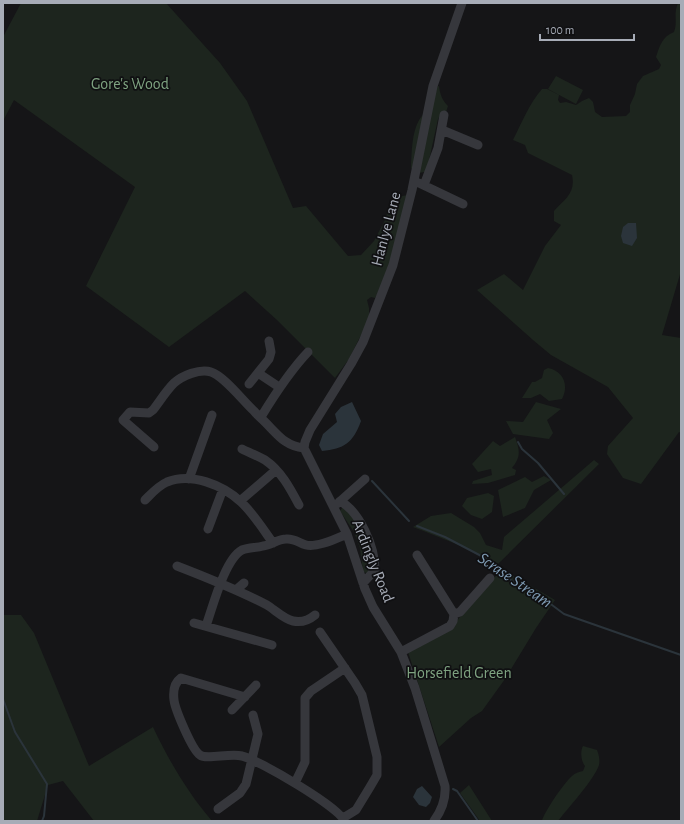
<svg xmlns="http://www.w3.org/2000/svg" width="684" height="824" font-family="'Alegreya Sans',sans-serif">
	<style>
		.green { fill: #1d251e }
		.water { fill: #2b343b }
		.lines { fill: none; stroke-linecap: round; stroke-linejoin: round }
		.stream { stroke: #2b343b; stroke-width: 2 }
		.minor { stroke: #36373c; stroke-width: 9 }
		.labels { text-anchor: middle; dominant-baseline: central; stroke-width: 3.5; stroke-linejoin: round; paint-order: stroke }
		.park-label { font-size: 16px; fill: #7ea280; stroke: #101012 }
		.street-label { font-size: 16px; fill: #a7acb7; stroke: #101012 }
		.water-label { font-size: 17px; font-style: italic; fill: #7e9ab2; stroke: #101012 }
	</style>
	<rect width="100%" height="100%" fill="#151517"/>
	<!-- green -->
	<path class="green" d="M21 3H166L220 63 247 101 293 208 306 206 348 256 361 255 374 241 384 222 390 206 398 197 407 195 397 243 377 295 375 298 371 297 367 300 369 308V319L349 359 335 378 277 320 245 291 169 347 86 286 135 187 14 100 3 121V37Z
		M678 3H681V271L662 335 681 338V433L679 432 641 484 623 478 607 454 608 446 633 418 608 387 551 355 533 340 477 290 504 274 523 290 545 246 561 225 554 221V211C565 199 576 193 572 175L528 153 525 145 513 140C522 122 529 104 542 89H547L559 95 558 100 560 103 566 102 576 105 582 101 589 98 593 102 595 112 602 117 626 116 630 112V105L635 94 637 84 643 76 659 69 661 65 656 57C660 45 662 37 674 32 678 22 673 14 678 3Z
		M556 76 583 90 576 104 548 89Z
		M439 86C440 94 442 100 448 106L446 112 441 114 438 119 428 165 425 172 418 173 411 168C412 150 411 120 429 110L435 87Z
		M548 368C564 371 569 386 562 399L549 401 540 394 531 398H522L532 382H535L542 378 544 370Z
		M536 402 561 409 547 420 553 433 549 439 513 434 506 421 523 422Z
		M515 437C520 451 521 457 512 468L516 470 515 475 488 483 472 484 473 481 492 475 491 469 478 472 472 464 493 441 500 446Z
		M594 460 599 464 497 565C471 548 441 538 413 527L431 516 451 513 474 527 480 533 486 545 502 550 504 537Z
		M544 476 551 480 534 490 525 508 503 517 498 490 525 477 532 482Z
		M488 493 494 496 492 512 482 519 471 515 462 506 467 498Z
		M342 508H346C362 530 369 542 371 569L367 573 363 572 360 548 354 532 340 511Z
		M502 569 555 600 536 628 505 679 482 711 471 718 439 747 408 652 450 630 459 618Z
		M3 615H21L34 633 89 766 153 727C169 761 188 793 212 821H94L63 781 48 785 37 821H3Z
		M583 746 597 750C599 755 600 760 599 765 594 780 568 808 558 821H542C544 812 564 783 572 776 575 773 579 772 583 771L585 766C581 761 580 751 583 746Z
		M469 785 492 821H480L460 793Z"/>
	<!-- water -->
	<path class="water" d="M628 223H636L637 238 632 246 623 243 621 236 623 227Z
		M352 402 361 421C353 443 344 449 322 451L319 445 323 434 337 422 335 414 341 407Z
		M422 786 432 797 430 803 426 807 419 805 413 797 417 789Z"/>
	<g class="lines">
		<!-- stream -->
		<path class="stream" d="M518 442 522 449 538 463 564 494
			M372 481 409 521
			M417 526 445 537 487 559 503 576 540 596 564 614 681 655
			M3 699 15 732 47 784 44 816 42 821
			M453 789 457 791 478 821"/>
		<!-- minor -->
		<path class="minor" d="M442 130 478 145
			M419 183 463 204
			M424 185 438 148 444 115
			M258 373 279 387
			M249 384 269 359 271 352 269 341
			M261 417C275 394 289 372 308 352
			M154 447 123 420 130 412 149 413 153 410C160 401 166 391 174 383 182 376 200 368 211 372 224 376 243 401 254 411 257 415 261 418 265 422 278 435 285 446 304 448
			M242 449C250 453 258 456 265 460 281 471 290 488 299 505
			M189 479 212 415
			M145 500C152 493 158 486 167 482 191 472 223 485 241 502 253 513 263 529 273 543
			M240 501 276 470
			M340 501C360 512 375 547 375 570L363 583
			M337 504 365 479
			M208 529 223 489
			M417 555 454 614
			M177 566C208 578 238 590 267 605 275 610 284 619 293 621 302 623 309 620 315 615
			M236 590 244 583
			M194 623 272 645
			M206 626C213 606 225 559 242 550 249 547 256 548 263 546 271 545 278 539 286 539 294 538 299 543 306 545 317 548 337 538 347 534
			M320 632 355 683 362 695 377 757V775L370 787 356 810 343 818
			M401 652 450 626 453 621 454 614 460 612 490 578
			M245 697 181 678C174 683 173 692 174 700 175 709 192 750 200 755 207 760 229 753 242 756 257 759 341 808 344 821
			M232 710 256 685
			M295 783 305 762V698L311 691 345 668
			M218 809 240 793 246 784 258 734 253 715
			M434 821C442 810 446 799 445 786L415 688 401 652 373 607 365 589 347 534 304 448 305 442 310 430 351 364 363 342 393 265 412 190 433 86 462 3"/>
	</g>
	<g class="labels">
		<!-- park labels -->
		<g class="park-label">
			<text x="130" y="84">Gore's Wood</text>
			<text x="459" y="673">Horsefield Green</text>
		</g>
		<!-- street labels -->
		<g class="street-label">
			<text transform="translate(386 229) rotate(-75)">Hanlye Lane</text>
			<text transform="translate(373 561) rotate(68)">Ardingly Road</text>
		</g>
		<!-- water labels -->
		<g class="water-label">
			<text transform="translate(515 580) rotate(34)">Scrase Stream</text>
		</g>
	</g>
	<!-- border -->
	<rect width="684" height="824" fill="none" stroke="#a7acb7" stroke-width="8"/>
	<!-- scale -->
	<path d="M540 34v6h94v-6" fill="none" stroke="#a7acb7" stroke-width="2"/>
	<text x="546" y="34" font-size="12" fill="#a7acb7" stroke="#101012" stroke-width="3" paint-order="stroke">100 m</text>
</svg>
